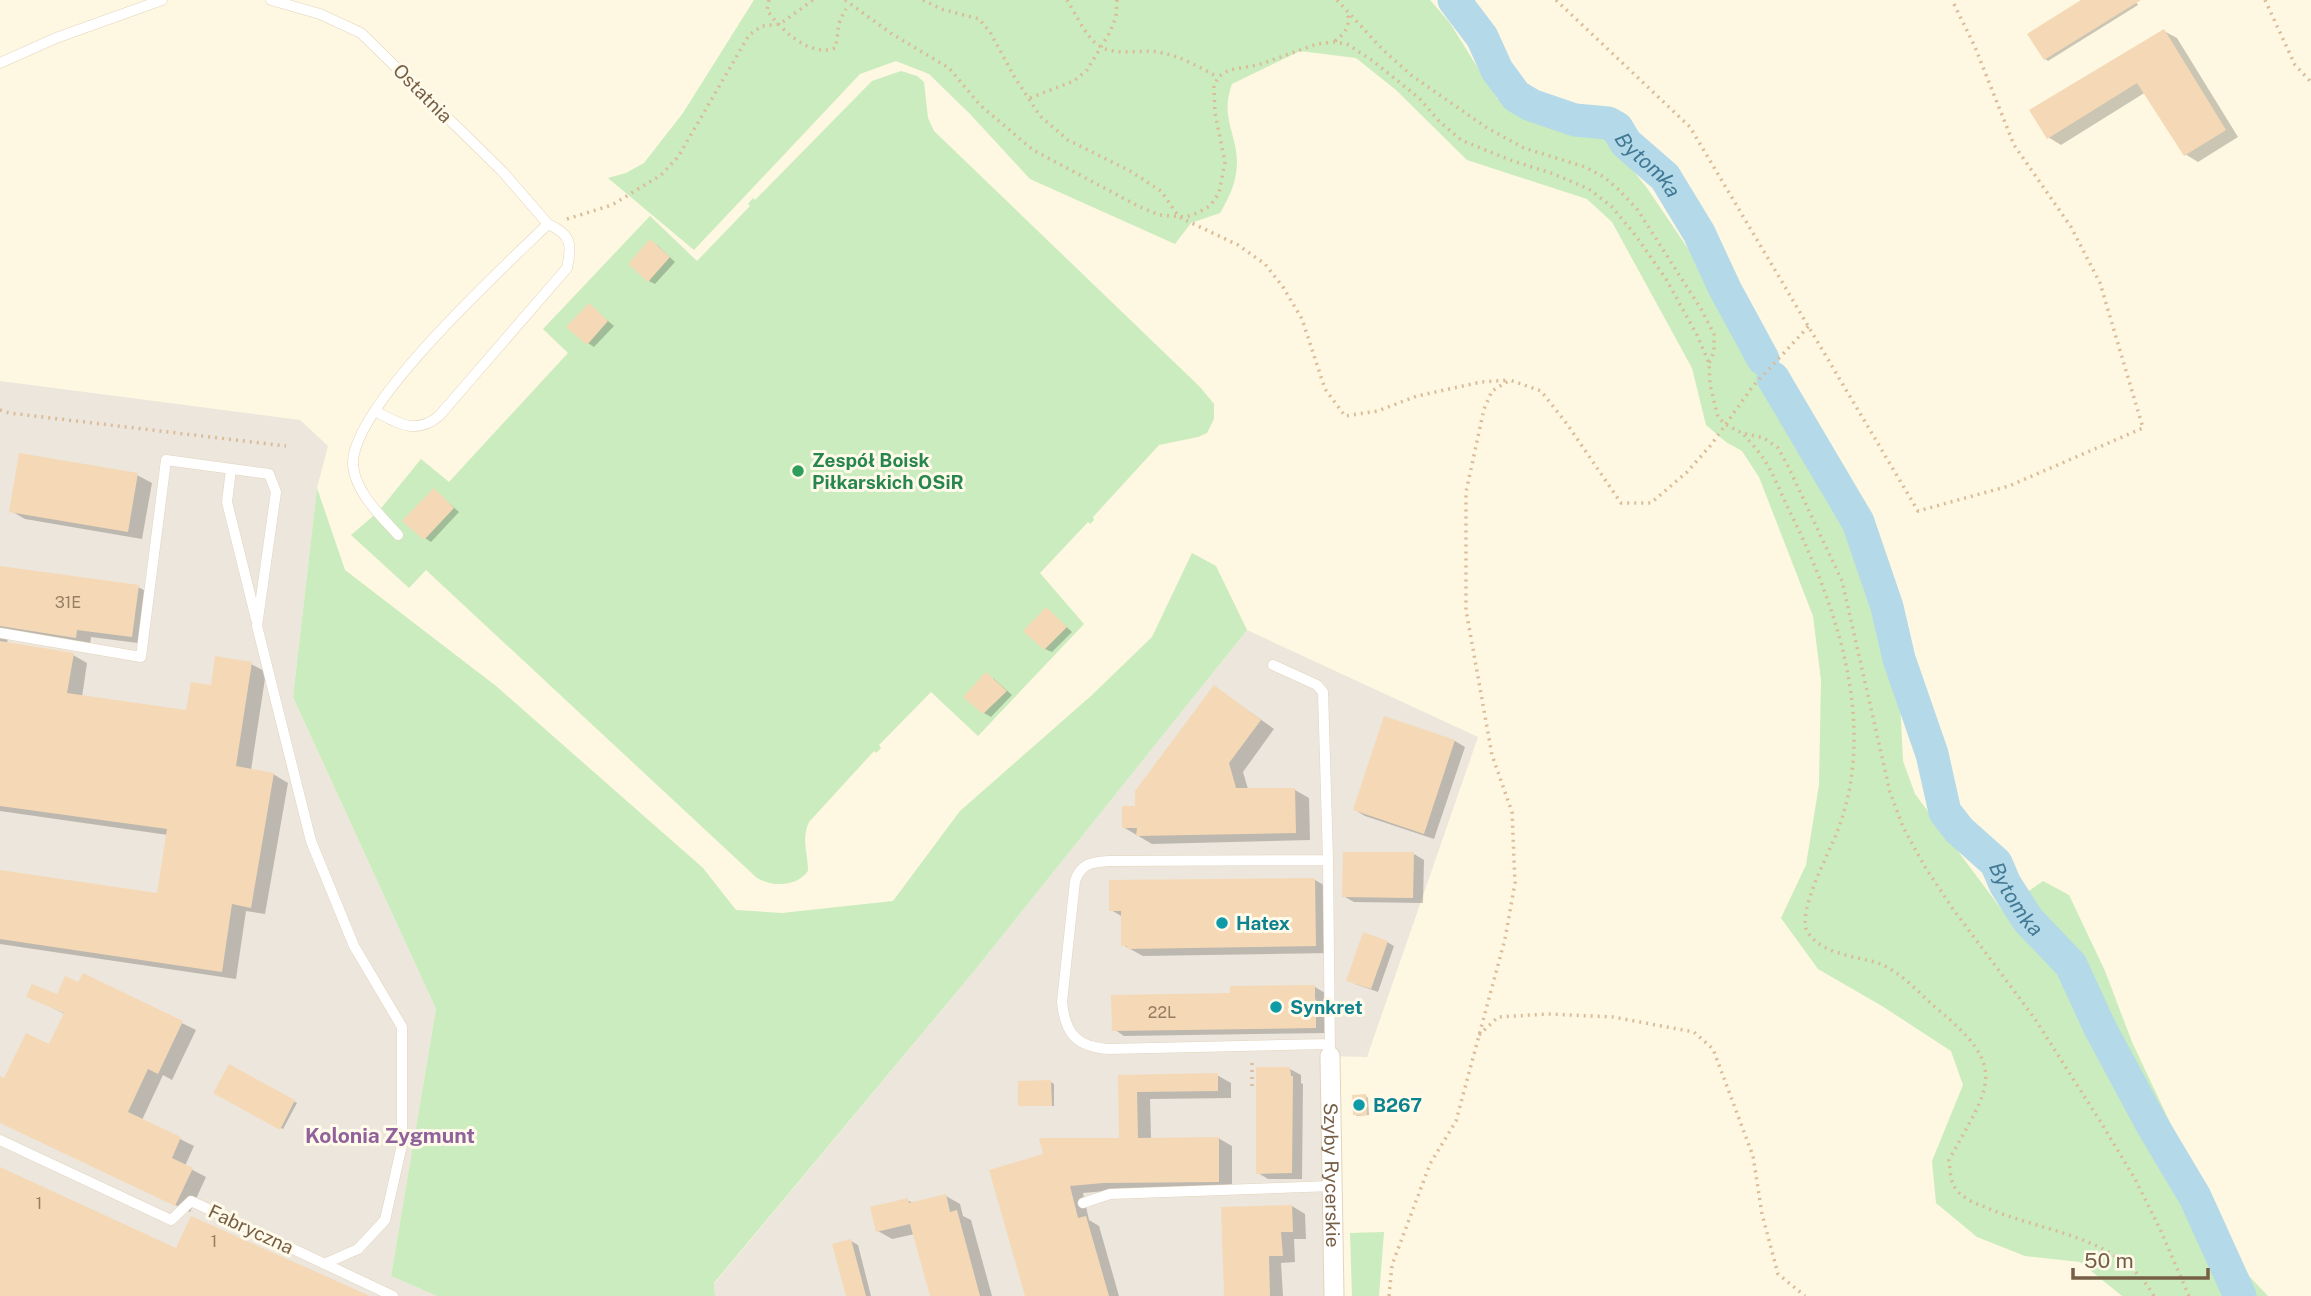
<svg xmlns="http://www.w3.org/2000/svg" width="2311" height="1296" font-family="'Public Sans',sans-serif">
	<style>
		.industrial { fill: #ece6dc }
		.green { fill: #caecbe }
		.shadow { fill: #0003 }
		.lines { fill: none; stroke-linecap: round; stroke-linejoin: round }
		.river { stroke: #b4d9e9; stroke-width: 33 }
		.building { fill: #f5d9b6 }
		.lane-casing { stroke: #e3d4bc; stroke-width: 11 }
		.street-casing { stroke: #e3d4bc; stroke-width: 21 }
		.path { stroke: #dabc99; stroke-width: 3.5; stroke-dasharray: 2 5; stroke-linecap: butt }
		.lane { stroke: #fff; stroke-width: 10 }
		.street { stroke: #fff; stroke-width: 19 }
		.leisure-dot { fill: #2e9e5b; stroke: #fffae9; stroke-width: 2.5 }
		.culture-dot { fill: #0f9aa8; stroke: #fffae9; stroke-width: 2.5 }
		.labels { text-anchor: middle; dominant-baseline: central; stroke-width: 6; stroke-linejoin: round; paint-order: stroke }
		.number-label { font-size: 16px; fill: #967e62 }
		.street-label { font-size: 19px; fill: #775f46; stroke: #fffae9 }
		.leisure-label { font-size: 19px; font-weight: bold; fill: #27864d; stroke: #fffae9; text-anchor: start }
		.culture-label { font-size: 19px; font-weight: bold; fill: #0d838f; stroke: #fffae9; text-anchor: start }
		.water-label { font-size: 21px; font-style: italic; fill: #417994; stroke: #fffae9 }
		.neighbourhood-label { font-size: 21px; font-weight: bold; fill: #90619b; stroke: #fffae9 }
	</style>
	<rect width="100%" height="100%" fill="#fef7e1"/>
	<!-- industrial -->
	<path class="industrial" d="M0 381 300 420 328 446 317 488 293 697 436 1009 391 1276 437 1296H0Z
		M1247 630 1478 737 1367 1057 1330 1056 1325 1296H715L714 1284 974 971Z"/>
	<!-- green -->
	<path class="green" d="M754 0H1430L1450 23 1497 99 1566 132 1607 138 1647 188 1699 265 1749 357 1849 526 1900 701 1903 761 1915 794 2002 910 2043 881 2069 895 2105 971 2132 1042 2215 1218 2246 1273 2268 1296H2233L2228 1290 2230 1296H2122L2080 1262 2025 1256 1977 1237 1936 1203 1932 1161 1963 1085 1951 1051 1882 1006 1818 969 1781 918 1806 865 1819 785 1821 680 1813 616 1759 477 1742 451 1726 442 1706 425 1692 368 1612 222 1587 199 1467 160 1396 90 1356 58 1300 51 1232 84C1220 118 1236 131 1237 161 1237 181 1230 196 1220 213L1191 223 1175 244 1030 179 971 115 929 74 896 61 860 74 694 250 608 178 626 173 644 163 683 113Z
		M901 71 917 76 924 82 928 118 934 131 1200 387 1214 404V419L1207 433 1198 437 1159 445 1093 517 1094 520 1090 524 1088 522 1040 573 1084 624 978 736 931 692 879 745 881 748 876 753 874 751 809 822C801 839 808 853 808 871 796 887 773 887 757 878L426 570 409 588 351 535 378 512 421 459 449 482 568 353 543 329 650 216 697 261 750 206 748 204 753 198 755 200 872 81Z
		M317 488 345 570 496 686 703 868 736 910 782 913 893 901 960 811 1092 695 1152 637 1192 553 1216 566 1247 630 974 971 714 1283 715 1296H437L391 1276 436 1009 293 697Z
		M1384 1232 1379 1296H1352L1350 1233Z"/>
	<!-- shadow -->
	<path class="shadow" d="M2084 0H2135L2138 5 2048 61 2045 59Z
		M2164 31 2177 38 2238 137 2198 162 2185 154 2146 92 2061 145 2048 137Z
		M657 245 675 262 655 284 649 281Z
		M589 305 614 326 594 347 588 343Z
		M137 475 152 483 142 539 25 519 11 511Z
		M434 490 459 512 431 542 425 538Z
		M0 568 138 587 153 595 146 644 91 637 90 645 8 637 7 643 73 655 87 663 82 697 188 712 212 687 251 664 266 672 251 770 273 774 288 783 265 914 246 911 236 979 0 944V872L159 895 168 835 0 811Z
		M1047 609 1072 632 1052 652 1045 649Z
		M993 678 1012 695 991 717 984 713Z
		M1215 687 1274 729 1243 772 1248 789 1295 790 1309 798 1310 840 1152 844 1123 827Z
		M1455 741 1465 747 1434 839 1365 816 1355 810Z
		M1414 854 1424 860 1423 903 1354 902 1343 896Z
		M1315 880 1329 888 1330 953 1143 956 1123 945V917L1111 910Z
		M1387 942 1394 946 1378 992 1355 984Z
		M84 975 196 1030 172 1080 163 1075 142 1120 194 1146 185 1166 206 1177 190 1212 0 1122V1078L5 1081 50 1047 65 1014 28 996 58 997 79 984Z
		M1315 987 1325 993 1326 1033 1124 1036 1114 1029 1231 994Z
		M229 1066 297 1103 283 1129 215 1092Z
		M1290 1069 1301 1075V1083L1303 1084 1302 1179H1268L1258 1173Z
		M1217 1075 1231 1083V1098L1150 1099 1151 1139 1218 1138 1232 1146V1188L1118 1190 1083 1193 1089 1220 1099 1226 1119 1296H1026L991 1171 1121 1140 1120 1076Z
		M1051 1082 1054 1084V1106L1020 1105Z
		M1366 1096 1368 1098 1369 1115 1357 1116 1355 1114Z
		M946 1196 960 1204 963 1216 971 1220 992 1296H932L915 1234 892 1239 878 1231 907 1200 913 1203Z
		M1292 1206 1305 1214 1306 1239H1294L1295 1262 1281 1263 1283 1296H1226Z
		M851 1241 858 1245 871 1296H847Z"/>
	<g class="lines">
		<!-- river -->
		<g class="river">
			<path id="s1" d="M1454 0 1482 37 1497 70 1516 96 1531 105 1575 120 1608 123 1617 128 1626 143 1665 177 1699 233 1725 289 1763 359"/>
			<path id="s2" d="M1773 378 1858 522 1887 607 1899 659 1932 754 1945 812 1959 830 1996 863 2005 884 2028 920 2071 965 2100 1028 2151 1123 2195 1197 2240 1296"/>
		</g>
	</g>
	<!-- building -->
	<path class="building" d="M2081 0H2141L2044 60 2027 34Z
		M2164 29 2226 130 2184 156 2137 83 2047 139 2029 110Z
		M650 239 670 257 648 282 628 264Z
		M589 303 608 321 587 345 566 327Z
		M19 453 138 473 128 532 9 512Z
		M434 488 454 508 424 540 402 521Z
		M0 566 139 585 132 637 77 630 76 638 0 626Z
		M1046 607 1067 627 1044 650 1023 631Z
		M0 641 74 653 67 693 186 710 191 682 211 685 215 656 252 662 236 766 274 773 251 908 232 904 222 972 0 939V870L157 893 167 829 0 806Z
		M986 672 1007 691 983 714 963 697Z
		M1214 685 1261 720 1229 763 1236 788H1295L1296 833 1136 836 1137 828H1122V806H1135V791Z
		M1384 716 1455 740 1424 834 1353 810Z
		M1343 852H1414L1413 898 1342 897Z
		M1315 878 1316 946 1127 949V946H1121V911H1109V880Z
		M1363 932 1388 941 1371 989 1346 981Z
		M83 973 183 1021 158 1074 148 1069 128 1112 181 1137 172 1158 193 1168 175 1206 0 1123V1076L4 1078 26 1033 49 1044 64 1013 26 997 32 984 57 994 65 976 78 982Z
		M1315 985V999L1322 1006V1011L1316 1016V1028L1112 1031 1111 995 1230 993V986Z
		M229 1064 295 1100 280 1130 213 1093Z
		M1256 1067H1290L1291 1076H1293L1292 1173 1256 1174Z
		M1218 1073V1091L1137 1092 1138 1138 1219 1137V1182L1103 1183 1070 1186 1078 1218 1086 1216 1109 1296H1025L989 1170 1043 1154 1039 1138H1119L1118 1075Z
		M1051 1080 1052 1106H1018V1081Z
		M1366 1094 1367 1115H1353L1352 1095Z
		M0 1167 176 1248 191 1216 370 1296H0Z
		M946 1194 950 1212 957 1210 980 1296H930L910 1224 876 1232 870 1207 908 1198 909 1203Z
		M1292 1205 1293 1232H1281L1283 1256H1269L1270 1296H1224L1221 1207Z
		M851 1239 866 1296H846L832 1244Z"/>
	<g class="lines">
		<defs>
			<path id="lane" d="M271 0 320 14 361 33 502 171 548 224
				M0 63 56 38 162 0
				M375 411C399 424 416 435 439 416L567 268C572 245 572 235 548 224 505 266 350 407 353 465 355 492 381 516 398 535
				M231 469 227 502 256 619
				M0 633 141 657 166 460 269 474 276 492 257 626 311 841 354 946 402 1027V1145L385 1220 358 1249 324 1264
				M1273 665 1317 685 1323 692 1328 860
				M1330 1044 1109 1049C1077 1047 1065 1034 1062 1002L1075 881C1081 863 1092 862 1110 861L1328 860 1330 1056
				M0 1140 171 1220 191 1201 393 1296
				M1083 1203 1110 1194 1332 1186"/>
			<g id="street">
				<path id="s3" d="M1330 1056 1334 1296"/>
			</g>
		</defs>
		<!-- lane casing -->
		<use href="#lane" class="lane-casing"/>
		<!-- street casing -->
		<use href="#street" class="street-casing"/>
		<!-- path -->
		<path class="path" d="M769 0 767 10C780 29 810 58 835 48 840 29 835 27 846 9
			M845 0 892 34 949 68 980 105 1033 150 1138 206 1159 215 1171 216 1186 217 1197 213 1210 206 1219 193 1225 162 1215 113 1214 87 1218 77 1229 70 1258 65 1317 44 1334 42 1347 44 1373 61 1419 98 1439 121 1461 140 1510 160 1554 174 1589 189 1612 207 1636 236 1666 279 1697 335 1709 363 1710 385 1718 417 1725 424 1742 433 1764 438 1778 448 1787 464 1842 581 1890 792 1903 827 1925 867 1953 909 2035 1019 2100 1121 2135 1179 2160 1229 2189 1296
			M923 0 941 9 979 19 990 32 1014 76 1040 116 1068 140 1130 171 1161 191 1179 217 1238 245 1265 264 1283 287 1302 319 1325 389 1345 416 1378 411 1417 396 1481 382 1509 380
			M1067 0C1076 14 1085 36 1098 45 1114 57 1139 49 1157 52 1179 55 1199 67 1218 77
			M1337 0 1382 49 1411 75 1487 128 1524 148 1585 167 1604 177 1618 189 1637 209 1701 309 1714 334V352L1709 363
			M1556 0 1690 127 1918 511 2009 486 2143 428 2100 283 2071 227 2014 145 1975 47 1952 0
			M2265 0 2295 65 2311 82
			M1335 41C1344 34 1350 27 1348 15
			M1030 98 1074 81 1087 70 1110 32 1116 17 1117 0
			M567 219 612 205 661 175 678 157 749 35 762 26 780 24 813 0
			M0 410 9 413 286 446
			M1744 435C1749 441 1756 448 1761 455 1774 473 1782 497 1792 516 1832 598 1866 694 1850 786 1847 802 1843 817 1837 832 1829 853 1797 912 1807 931 1820 954 1855 956 1878 963 1901 972 1918 992 1936 1008 2011 1069 1989 1086 1949 1160 1950 1168 1950 1179 1954 1186 1960 1197 1974 1203 1985 1207 2044 1233 2119 1235 2154 1296
			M1479 1035 1498 1017 1548 1014 1613 1017 1694 1032 1713 1049 1753 1156 1762 1214 1778 1274 1805 1296
			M1252 1086V1060
			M1389 1296 1392 1265 1430 1164 1456 1121 1505 939 1515 883 1512 812 1492 755 1466 610V492L1484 409 1492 391 1510 380 1541 391 1567 424 1621 503H1651L1687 472 1711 445 1753 386 1809 326"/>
		<!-- lane -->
		<use href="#lane" class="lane"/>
		<!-- street -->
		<use href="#street" class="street"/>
	</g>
	<!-- markers -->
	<circle class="leisure-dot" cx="798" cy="471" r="7"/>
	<g class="culture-dot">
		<circle cx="1222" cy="923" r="7"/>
		<circle cx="1276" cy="1007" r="7"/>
		<circle cx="1359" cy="1105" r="7"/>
	</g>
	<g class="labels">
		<!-- number labels -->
		<g class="number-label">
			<text x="68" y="602">31E</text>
			<text x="1162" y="1012">22L</text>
			<text x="39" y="1203">1</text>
			<text x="214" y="1241">1</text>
		</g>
		<!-- street labels -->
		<g class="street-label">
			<text transform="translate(423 93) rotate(45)">Ostatnia</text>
			<text stroke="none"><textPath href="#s3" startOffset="119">Szyby Rycerskie</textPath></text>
			<text transform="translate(251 1229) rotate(25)">Fabryczna</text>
		</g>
		<!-- leisure labels -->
		<g class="leisure-label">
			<text x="812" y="460">Zespół Boisk<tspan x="812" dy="22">Piłkarskich OSiR</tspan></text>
		</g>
		<!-- culture labels -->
		<g class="culture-label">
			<text x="1236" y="923">Hatex</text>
			<text x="1290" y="1007">Synkret</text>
			<text x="1373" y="1105">B267</text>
		</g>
		<!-- water labels -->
		<g class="water-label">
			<text stroke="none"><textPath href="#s1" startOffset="271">Bytomka</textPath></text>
			<text stroke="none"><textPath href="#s2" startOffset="584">Bytomka</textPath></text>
		</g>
		<!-- neighbourhood labels -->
		<g class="neighbourhood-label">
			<text x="390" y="1135">Kolonia Zygmunt</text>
		</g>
	</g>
	<!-- scale -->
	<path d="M2073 1268v10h135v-10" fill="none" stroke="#775f46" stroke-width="3.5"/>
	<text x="2084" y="1268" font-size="21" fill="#775f46" stroke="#fffae9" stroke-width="5" paint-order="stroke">50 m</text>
</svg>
